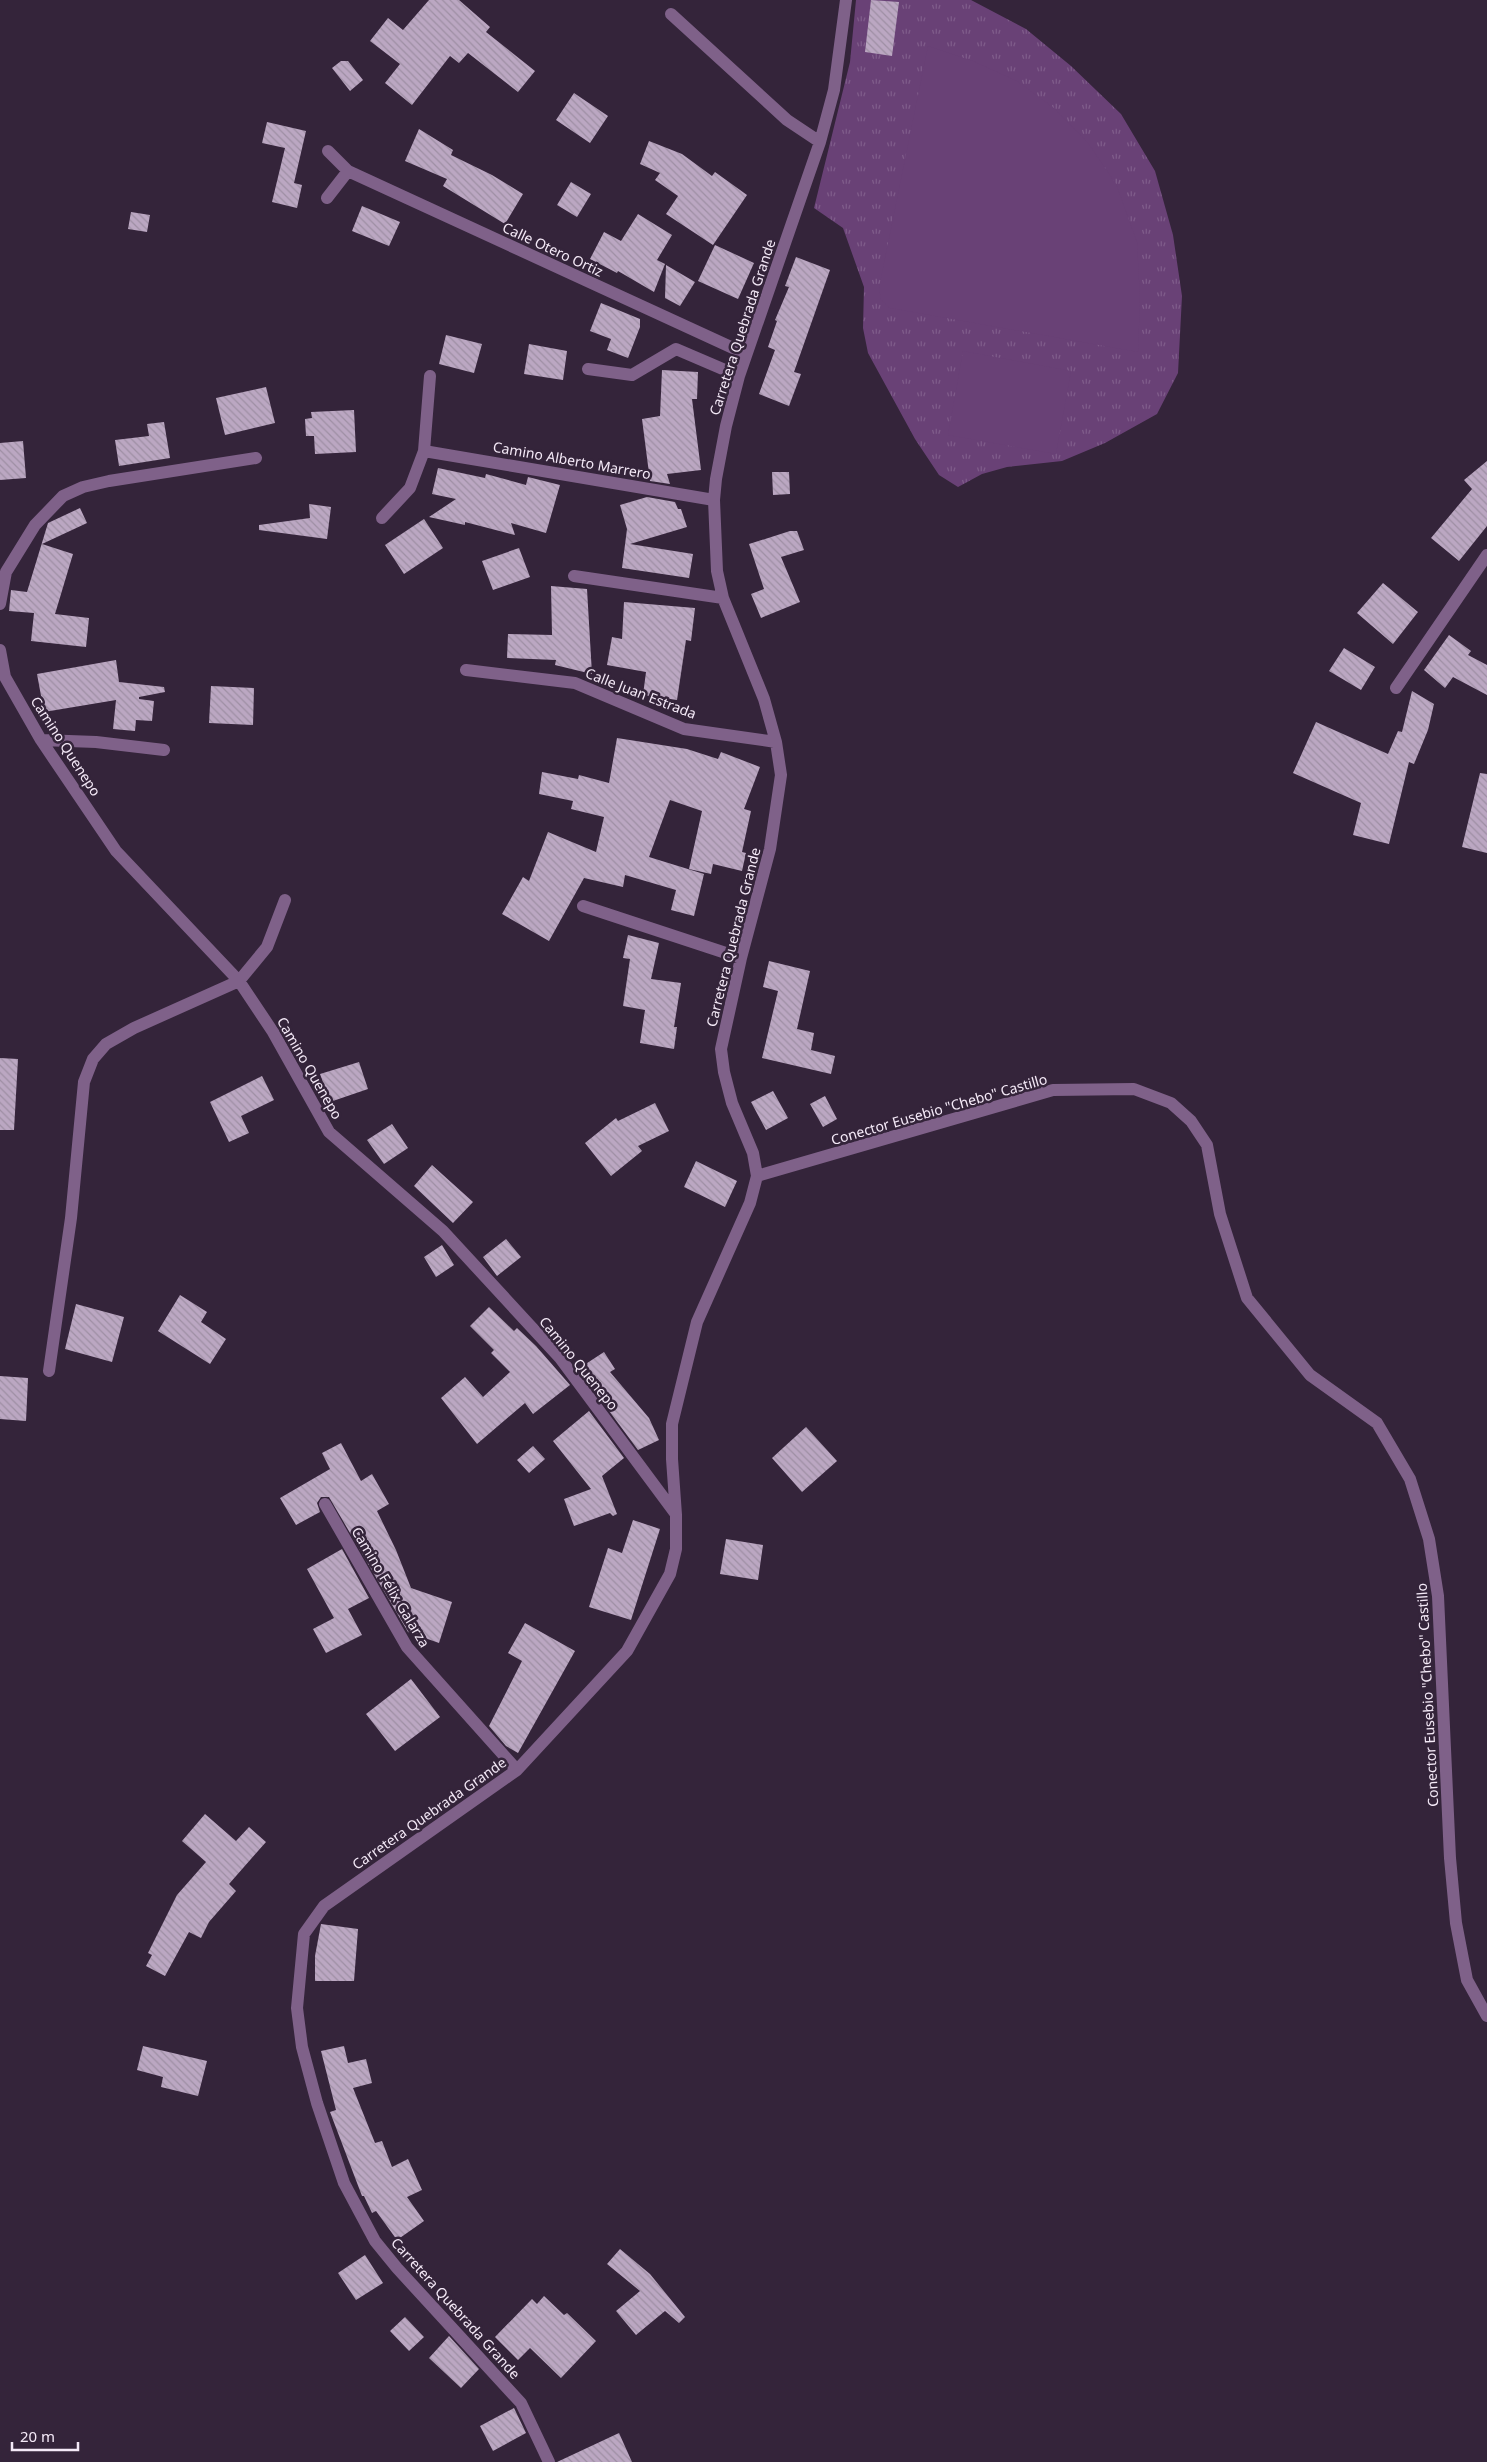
<svg xmlns="http://www.w3.org/2000/svg" width="1487" height="2462" font-family="'Noto Sans',sans-serif">
	<style>
		.grass { fill: url(#grass-tufts) }
		.pitch { fill: #694176 }
		.building { fill: url(#building-back-hatch) }
		.lines { fill: none; stroke-linecap: round; stroke-linejoin: round }
		.minor { stroke: #7f6189; stroke-width: 12 }
		.labels { text-anchor: middle; dominant-baseline: central; stroke-width: 5; stroke-linejoin: round; paint-order: stroke }
		.street-label { font-size: 14px; fill: #f4e9f7; stroke: #34243a }
	</style>
	<defs>
		<pattern id="grass-tufts" width="24" height="20" patternUnits="userSpaceOnUse" patternTransform="scale(1.25)"><rect width="24" height="20" fill="#694176"/><path d="M3 7l-1-3M5 7V3M7 7l1-3M15 17l-1-3M17 17v-4M19 17l1-3" fill="none" stroke="#7f5c8a"/></pattern>
		<pattern id="building-back-hatch" width="6" height="6" patternUnits="userSpaceOnUse" patternTransform="scale(1.25)"><rect width="6" height="6" fill="#bba7c2"/><path d="M-1 5l2 2M0 0l6 6M5-1l2 2" fill="none" stroke="#9e8fa4"/></pattern>
	</defs>
	<rect width="100%" height="100%" fill="#34243a"/>
	<!-- grass -->
	<path class="grass" d="M856 0H971L1026 29 1071 66 1121 114 1155 171 1173 235 1182 296 1178 373 1157 414 1105 443 1062 461 1007 467 982 474 958 487 939 475 915 439 868 353 863 328 864 287 843 228 814 208 850 62Z"/>
	<!-- pitch -->
	<path class="pitch" d="M928 46 973 61 1017 81 1054 108 1088 143 1116 184 1137 242 1140 299 1138 352 890 308 881 300 879 288Z
		M963 351 1071 371 1056 454 948 435Z"/>
	<!-- building -->
	<path class="building" d="M429 0H459L490 27 486 32 535 71 518 92 468 53 459 63 450 56 412 105 385 83 400 64 370 41 388 18 403 30Z
		M871 0 899 2 892 56 865 52Z
		M341 61H348L363 80 350 91 332 68Z
		M574 93 608 116 590 143 556 120Z
		M267 122 306 131 294 183 302 185 297 208 272 202 285 148 262 143Z
		M419 129 453 150 451 155 492 175 523 194 505 224 443 186 447 179 405 161Z
		M649 141 682 154 712 176 715 172 747 195 713 245 666 214 678 196 655 180 660 173 640 164Z
		M571 182 591 194 577 217 557 205Z
		M362 206 400 222 389 246 352 231Z
		M131 212 150 215 147 232 128 229Z
		M638 214 672 235 657 260 665 264 654 292 618 271 617 273 590 259 604 232 621 241Z
		M715 245 754 263 738 299 698 281Z
		M796 257 830 270 794 372 801 374 789 406 759 394 775 350 768 347 777 321 775 320 789 287 785 286Z
		M666 265 695 282 680 306 665 298Z
		M601 303 640 319V327L628 358 607 350 611 339 590 331Z
		M446 335 482 344 474 373 439 364Z
		M529 344 567 351 563 380 524 374Z
		M662 370 698 372 697 399H692L701 470 667 474 670 484 650 481 642 419 660 416Z
		M266 387 275 423 225 435 216 398Z
		M354 410 356 452 315 454 314 436H306L305 419 312 418 311 412Z
		M164 422 170 458 119 466 115 440 149 436 147 424Z
		M23 441 26 478 0 480V443Z
		M1487 461V526L1459 561 1431 538 1472 489 1464 480Z
		M438 468 485 478 486 474 526 485 528 477 560 485 546 533 511 523 515 535 465 522V525L429 517 456 499 432 494Z
		M772 472H789L790 494 773 495Z
		M647 497 675 502 678 509H681L687 527 630 544 693 554 689 578 622 568 627 529 620 505Z
		M309 504 331 507 327 539 259 530V525L310 518Z
		M80 508 87 523 42 544 73 554 55 614 89 618 86 647 31 641 34 613 9 611 11 590 27 592 48 523Z
		M424 519 443 548 404 574 385 545Z
		M790 531H797L804 550 781 557 800 602 761 618 751 594 764 589 749 544Z
		M519 548 530 577 493 590 482 561Z
		M1383 583 1418 612 1393 644 1357 613Z
		M551 586 587 589 592 674 555 665 556 660 507 658 508 634 552 635Z
		M624 602 695 608 691 641 686 640 677 700 643 695 646 672 607 665 612 637 622 639Z
		M1449 635 1471 651 1468 655 1487 665V695L1453 677 1445 688 1424 670Z
		M1344 648 1375 667 1361 690 1329 671Z
		M116 660 119 682 164 687 165 692 139 697V699L154 701 152 721 136 720 135 731 113 729 116 700 44 712 37 674Z
		M211 686 254 688 253 725 209 723Z
		M1412 691 1434 704 1428 730 1414 764 1409 762 1389 844 1353 835 1361 803 1293 773 1316 722 1388 754 1398 731 1402 732Z
		M617 738 687 749 718 759 721 752 760 767 744 809 751 811 742 852 746 853 742 871 713 864 711 874 689 869 702 811 670 800 649 857 704 874 694 916 671 910 676 890 625 875 623 887 584 878 549 941 502 914 523 877 529 881 548 832 596 852 604 817 571 809 573 801 539 794 542 772 578 779 579 775 609 783Z
		M1480 773 1487 774V853L1462 847Z
		M628 935 659 943 651 979 681 983 674 1027H677L674 1049 640 1043 645 1010 623 1006 630 959 623 958Z
		M769 961 810 971 797 1029 814 1033 811 1050 835 1056 831 1074 762 1058 778 991 763 987Z
		M0 1058 18 1059 14 1130H0Z
		M359 1062 368 1089 330 1102 320 1074Z
		M262 1076 274 1100 241 1116 249 1133 229 1142 210 1102Z
		M773 1091 788 1118 766 1130 751 1102Z
		M825 1096 837 1119 823 1127 810 1104Z
		M655 1103 669 1131 638 1146 642 1151 611 1176 585 1143 616 1118 618 1121Z
		M392 1124 408 1148 384 1164 367 1140Z
		M696 1161 737 1181 725 1207 684 1187Z
		M432 1165 473 1202 453 1223 414 1186Z
		M506 1239 521 1257 497 1276 483 1257Z
		M442 1245 454 1265 436 1277 424 1257Z
		M180 1295 207 1312 201 1322 226 1339 210 1364 158 1331Z
		M76 1304 124 1317 112 1362 65 1349Z
		M489 1307 514 1331 517 1328 536 1346 570 1385 533 1414 525 1403 477 1444 441 1398 465 1377 483 1397 510 1372 491 1353 494 1350 470 1326Z
		M604 1352 615 1369 610 1372 649 1418 659 1440 638 1450 578 1369Z
		M0 1376 28 1378 26 1421 0 1419Z
		M589 1411 624 1458 602 1476 617 1514 613 1516 610 1513 574 1526 564 1499 591 1489 553 1441Z
		M806 1427 837 1461 802 1492 772 1458Z
		M341 1443 361 1481 372 1474 389 1504 377 1511 396 1550 411 1588 452 1602 439 1643 408 1632 329 1497H321L317 1503 320 1512 296 1525 280 1498 330 1469 322 1453Z
		M533 1446 545 1459 529 1473 517 1460Z
		M633 1520 660 1529 631 1620 589 1607 608 1548 622 1553Z
		M726 1539 763 1545 758 1580 720 1574Z
		M342 1549 369 1598 348 1609 362 1635 326 1653 313 1629 334 1618 307 1569Z
		M525 1623 575 1651 518 1753 506 1746 489 1726 522 1661 508 1653Z
		M411 1679 440 1717 395 1751 366 1714Z
		M205 1814 236 1841 249 1827 266 1842 229 1884 236 1891 209 1922 201 1938 189 1932 165 1976 146 1966 152 1955 148 1953 177 1895 206 1862 182 1841Z
		M321 1924 358 1929 354 1981H315V1956Z
		M143 2046 207 2061 198 2096 161 2087 163 2077 137 2070Z
		M344 2046 348 2063 366 2059 372 2083 353 2088 375 2143 382 2141 392 2167 408 2159 422 2190 407 2197 424 2221 397 2240 376 2211 372 2213 364 2196H362L330 2112 336 2110 321 2051Z
		M620 2249 650 2274 685 2317 679 2323 665 2311 636 2335 616 2311 640 2291 607 2264Z
		M365 2255 383 2283 356 2300 338 2273Z
		M544 2296 564 2315 567 2313 596 2341 561 2378 530 2348 518 2360 495 2337 532 2299 537 2304Z
		M405 2317 424 2337 409 2351 390 2331Z
		M449 2336 479 2369 461 2388 429 2358Z
		M514 2408 526 2433 493 2451 480 2426Z
		M619 2433 632 2462H557Z"/>
	<g class="lines">
		<!-- minor -->
		<path class="minor" d="M671 14 787 120 820 142
			M348 171 746 354
			M327 198 348 171 328 151
			M588 369 632 375 676 349 739 376
			M424 451 714 500
			M382 518 410 488 424 451 430 376
			M574 576 723 598
			M0 604 6 572 35 525 63 496 83 487 109 481 256 458
			M0 650 5 677 41 740 116 851 239 981 273 1032 329 1132 443 1231 560 1358 675 1513
			M466 670 575 683 684 729 776 742
			M1396 688 1487 555
			M41 740 96 742 164 750
			M583 906 741 958
			M757 1176 1053 1090 1134 1089 1171 1103 1191 1121 1207 1145 1220 1214 1247 1298 1310 1375 1377 1423 1410 1479 1429 1539 1438 1596 1450 1858 1456 1923 1467 1980 1487 2016
			M49 1371 71 1218 84 1082 93 1059 106 1044 134 1028 239 981 267 947 285 900
			M325 1504 407 1647 517 1770
			M549 2462 521 2403 397 2268 375 2241 344 2183 317 2103 302 2047 297 2008 304 1934 324 1906 517 1770 627 1651 670 1574 676 1549V1515L672 1459V1424L697 1322 750 1203 757 1176 753 1153 732 1103 724 1072 721 1049 741 958 770 849 781 775 776 742 764 699 723 598 717 571 714 500 716 479 726 426 739 376 820 142 834 90 846 0"/>
	</g>
	<g class="labels">
		<!-- street labels -->
		<g class="street-label">
			<text transform="translate(553 249) rotate(25)">Calle Otero Ortiz</text>
			<text transform="translate(742 327) rotate(-72)">Carretera Quebrada Grande</text>
			<text transform="translate(572 460) rotate(10)">Camino Alberto Marrero</text>
			<text transform="translate(641 693) rotate(21)">Calle Juan Estrada</text>
			<text transform="translate(66 746) rotate(57)">Camino Quenepo</text>
			<text transform="translate(733 937) rotate(-76)">Carretera Quebrada Grande</text>
			<text transform="translate(310 1068) rotate(60)">Camino Quenepo</text>
			<text transform="translate(939 1109) rotate(-16)">Conector Eusebio "Chebo" Castillo</text>
			<text transform="translate(579 1363) rotate(51)">Camino Quenepo</text>
			<text transform="translate(391 1587) rotate(59)">Camino Félix Galarza</text>
			<text transform="translate(1427 1695) rotate(-93)">Conector Eusebio "Chebo" Castillo</text>
			<text transform="translate(429 1813) rotate(-35)">Carretera Quebrada Grande</text>
			<text transform="translate(456 2308) rotate(48)">Carretera Quebrada Grande</text>
		</g>
	</g>
	<!-- scale -->
	<path d="M12 2442v8h66v-8" fill="none" stroke="#f4e9f7" stroke-width="2.5"/>
	<text x="20" y="2442" font-size="15" fill="#f4e9f7" stroke="#34243a" stroke-width="4" paint-order="stroke">20 m</text>
</svg>
